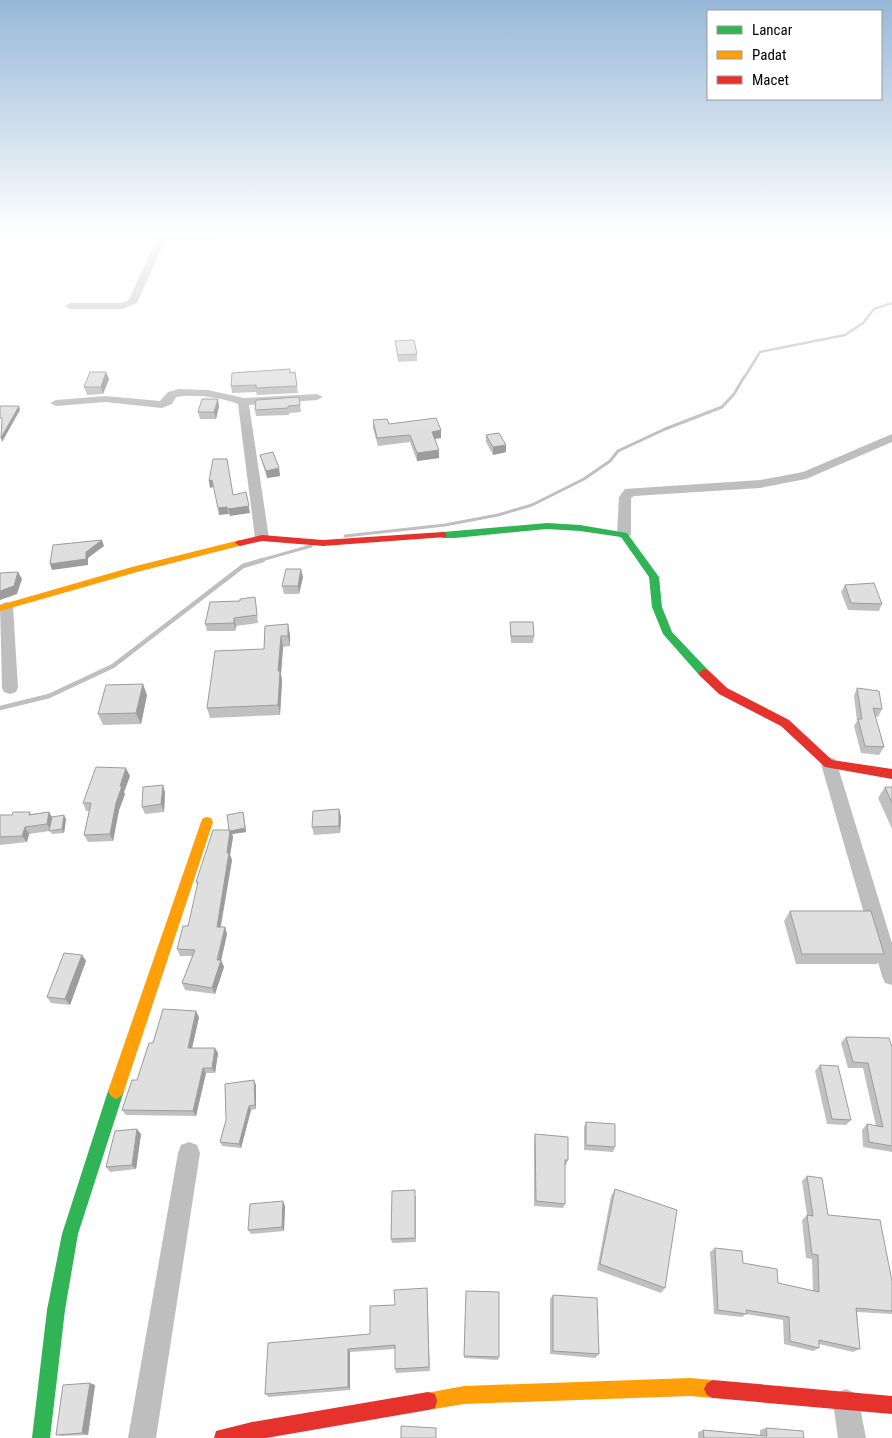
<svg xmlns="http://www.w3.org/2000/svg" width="892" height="1438" font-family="'Roboto Condensed',sans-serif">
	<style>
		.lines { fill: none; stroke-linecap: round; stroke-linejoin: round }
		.stream-far2 { stroke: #bfbfbf; stroke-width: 2.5 }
		.stream-far1 { stroke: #bfbfbf; stroke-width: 3 }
		.stream { stroke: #bfbfbf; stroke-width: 4.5 }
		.street { fill: #bebebe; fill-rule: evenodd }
		.fast { fill: #30b455; fill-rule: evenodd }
		.slow { fill: #ff9f0a; fill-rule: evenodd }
		.jam { fill: #e5322d; fill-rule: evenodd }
		.wall { fill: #c0c0c0 }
		.shaded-wall { fill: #9c9c9c }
		.building { fill: #dfdfdf; stroke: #9c9c9c }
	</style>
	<rect width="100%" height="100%" fill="#fff"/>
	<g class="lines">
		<!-- stream-far2 -->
		<path class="stream-far2" d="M744 378 760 352 845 335 863 323 874 309 892 303"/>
		<!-- stream-far1 -->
		<path class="stream-far1" d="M345 536 445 525 498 515 532 505 584 479 610 461 618 451 665 429 722 407 734 394 744 377
			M258 561 311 546"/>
		<!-- stream -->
		<path class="stream" d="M0 708 49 696 113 666 243 566 263 560"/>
		<!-- street -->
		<path class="street" d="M53 232H111L206 235 214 232H222L219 237 206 241 166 239 137 303 122 309H70L65 306 70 303H121L128 301 157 239 57 235Z
			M179 389 208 390 244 398 317 394 323 397 317 400 249 405 269 538 267 541H257L255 538 238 404C219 397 196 394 176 397L172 404 162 408 105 402 56 406 50 403 56 400 105 396 160 401 168 392Z
			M892 434V442L806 479 760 488 634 496 631 498V535L624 539 617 535 619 497 625 489 760 480 803 472Z
			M6 602 11 604 13 607 18 688 16 692 10 694 4 692 2 688 0 605Z
			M829 757 835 759 837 764 892 943V985L885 983 882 976 821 764 823 759Z
			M189 1142 197 1145 200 1153 156 1438H128L178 1153 181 1145Z
			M846 1389 855 1393 859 1402 866 1438H838L833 1402 837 1393Z"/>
		<!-- fast -->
		<path class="fast" d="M547 523 580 525 627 533 659 577 662 607 672 632 708 670 709 673 708 676H700L663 634 652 607 649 577 621 537 580 531 547 529 455 538H443L438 535 443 532Z
			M116 1083 121 1086 124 1091 78 1234 65 1310 50 1438H32L47 1310 62 1234 108 1091 111 1086Z"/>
		<!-- slow -->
		<path class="slow" d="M240 540 243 541V545L137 572 0 611V605L132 567Z
			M207 817 211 818 213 822 124 1091 121 1096 116 1099 111 1096 108 1091 201 822 203 818Z
			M690 1378 713 1380 719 1383 722 1389 719 1395 713 1398 690 1396 464 1404 428 1410 421 1408 419 1401 421 1394 464 1386Z"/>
		<!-- jam -->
		<path class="jam" d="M443 532 446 533V537L323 546 262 541 240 546 235 543 237 541 262 535 323 540Z
			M704 669 708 670 727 688 789 720 832 760 892 769V779L825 767 781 726 719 694 700 676 699 673Z
			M713 1380 892 1396V1414L713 1398 707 1395 704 1389 707 1383Z
			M428 1392 435 1394 437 1401 435 1408 428 1410 266 1438H214L216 1431 252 1422Z"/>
	</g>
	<!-- wall -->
	<path class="wall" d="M395 341 417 354V361L398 362Z
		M295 372 298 393 257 395 256 392 232 393 231 386Z
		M109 379 103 394 87 395 84 387Z
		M299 397 301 412 289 413V415L256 416 255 410Z
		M219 406 216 419H200L198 412Z
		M373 420 441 438 435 439 439 458 417 461 410 442 378 446 373 428Z
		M486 435 506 452 493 455 486 442Z
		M260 455 279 468 280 476 267 478 262 462Z
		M303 577 299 594H284L282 586Z
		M845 585 882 604 879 611 848 610 841 592Z
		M256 604 258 623 236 626 235 631H207L205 624Z
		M510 622 534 636 533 643H511L510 629Z
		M265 626 290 635V646L283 647 281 674 282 681 280 715 210 718 207 708 264 649Z
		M857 688 882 709 878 717 875 716 884 747 879 755 861 753 854 726 857 721 854 696Z
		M147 695 141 724 103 725 98 714Z
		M130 776 124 792 125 794 119 810 113 841 88 842 84 835 89 811H86L83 803Z
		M885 787H892V829L878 798Z
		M165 792 164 812 145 814 142 807Z
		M339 809 341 817 340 833 314 835 312 827Z
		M30 812 31 814 49 812 52 817 66 819 64 833 52 834 50 831 29 834 27 842 0 845V815H12Z
		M244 816 246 832 232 834 233 837 230 855 232 860 221 927H225L227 934 221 960 224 967 215 994 185 990 182 983 192 956H180L177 949 188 926 198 886 196 882 228 830Z
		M790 911 884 954 877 964H796L784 921Z
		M82 955 86 961 70 1005 51 1003 47 997Z
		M199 1017 192 1048 218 1053 215 1073H206L196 1116 126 1115 122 1110 137 1080 153 1043Z
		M846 1037 892 1047V1152L863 1147 862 1130 867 1124 876 1126 863 1068H848L841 1043Z
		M820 1065 851 1120 846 1125 827 1124 815 1071Z
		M256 1085V1109L251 1110 241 1148 222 1146 220 1142Z
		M586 1122 615 1147 613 1152 584 1150V1127Z
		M141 1134 136 1169 110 1172 106 1167Z
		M535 1134 568 1160 566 1165H565V1204L563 1208 534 1206V1139Z
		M807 1176 828 1215 892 1281V1314L857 1312 860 1349 853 1352 819 1344V1348L813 1351 784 1344 783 1320 746 1314 742 1317 714 1314 710 1252 715 1248 778 1283 813 1291 812 1259 806 1258 802 1220 807 1215 802 1181Z
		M615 1189 665 1288 661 1293 597 1270 611 1196Z
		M416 1195V1242L392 1243 391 1239Z
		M285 1206 284 1231 251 1234 248 1230Z
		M427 1288 430 1371 396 1373 395 1369V1349L350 1352V1390L269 1397 265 1394 370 1334 395 1305Z
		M466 1291 499 1357 498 1360 464 1358Z
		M553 1295 599 1354 595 1358 550 1354V1299Z
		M95 1385 88 1435 62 1436 56 1435Z
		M766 1428 804 1438H698V1432L703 1430 760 1435V1430Z"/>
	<!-- shaded-wall -->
	<path class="shaded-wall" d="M106 372 109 379 103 394 101 387Z
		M218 399 219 406 216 419 214 412Z
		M19 406 20 410 2 442 1 438Z
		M441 430V438L432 439V432Z
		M506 445V452L493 455V447Z
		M439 450V458L417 461V453Z
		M279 468 280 476 267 478 266 471Z
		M212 480 213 487 210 488 209 481Z
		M246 492 250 513 230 516 228 509Z
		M227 507 229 514 219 515 218 508Z
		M102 540 104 546 88 558V565L52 570 50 564 86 552Z
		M301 569 303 577 299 594 298 586Z
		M18 572 22 579 17 594 0 600V591Z
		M234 618 236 626 235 631 234 623Z
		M288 624 290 635V646L288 636Z
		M281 636 283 647 281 674 282 681 280 715 278 705V671Z
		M143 684 147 695 141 724 136 713Z
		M126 768 130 776 124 792 125 794 119 810 113 841 110 834 116 803 120 786Z
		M163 785 165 792 164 812 161 804Z
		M339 809 341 817 340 833 339 826Z
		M49 812 53 819 51 831 47 824Z
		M243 812 246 832 232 834 233 837 230 855 232 860 219 934 217 927 230 831Z
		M64 815 66 819 64 833 62 829Z
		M25 827 29 834 27 842 22 836Z
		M225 927 227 934 221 961V960L224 967 215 994 212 988Z
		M82 955 86 961 70 1005 65 999Z
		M196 1011 199 1017 191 1053 188 1048Z
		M215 1048 218 1053 215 1073 212 1068Z
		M203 1068 206 1073 196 1116 193 1111Z
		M254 1080 256 1085V1109L255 1105Z
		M249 1106 251 1110 241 1148 239 1144Z
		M137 1129 141 1134 136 1169 132 1165Z
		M283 1201 285 1206 284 1231 282 1227Z
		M348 1349 350 1352V1390L348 1387Z
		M90 1383 95 1385 88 1435 82 1433Z"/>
	<!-- building -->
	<path class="building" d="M414 340 417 354 398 355 395 341Z
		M290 369V373L295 372 297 386 256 388V385L231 386 232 373Z
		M90 372H106L101 387H84Z
		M299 397 300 405 288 406V408L255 410 256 400Z
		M202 399H218L214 412H198Z
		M0 406H19L1 438 2 418H0Z
		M436 418 441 430 432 432 439 450 417 453 410 435 377 438 373 420 387 419 389 424Z
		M499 433 506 445 493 447 486 435Z
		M273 452 279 468 266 471 260 455Z
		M213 459H227L233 495 246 492 249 506 228 509 227 507 218 508 212 480 209 481Z
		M102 540 86 552V559L50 564 53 545Z
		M286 569H301L298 586H282Z
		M18 572 14 586 0 591V573Z
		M874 583 882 604 851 603 845 585Z
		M255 597 257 615 234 618V623L205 624 210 602 240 601V599Z
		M510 622H533L534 636H511Z
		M288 624V636H281L278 671H280L278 705 207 708 215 651 264 649 265 626Z
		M143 684 136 713 98 714 106 685Z
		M857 688 879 691 882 709 873 708 884 747 865 746 858 719H862Z
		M96 767 126 768 120 786H122L116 803 110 834 84 835 91 803H83Z
		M163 785 161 804 142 807 143 787Z
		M885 787H892V803Z
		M339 809V826L312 827 313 811Z
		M13 812H30L29 815 49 812 47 824 25 827 22 836 0 837V815H12Z
		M243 812 245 828 230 831 229 830 227 815Z
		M64 815 62 829 49 831 52 817Z
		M213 830H230L227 853H229L217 927H225L217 960H221L212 988 182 983 195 950 177 949 183 926H188L198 882H196Z
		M790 911H871L884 954H802Z
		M64 953 82 955 65 999 47 997Z
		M163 1009 196 1011 188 1048H215L212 1068H203L193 1111 122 1110 132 1080H137L149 1043H153Z
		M846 1037 889 1038 892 1047V1146L869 1142 867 1124 883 1127 868 1063 853 1062Z
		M820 1065 838 1066 851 1120 832 1119Z
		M254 1080 255 1105 249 1106 239 1144 220 1142 226 1120 225 1084Z
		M586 1122 615 1124V1147L586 1145Z
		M137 1129 132 1165 106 1167 115 1131Z
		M535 1134 568 1137V1160H565V1204L536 1201Z
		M807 1176 822 1178 828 1215 880 1220 892 1281V1311L856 1308 860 1349 819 1340V1348L790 1341 789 1317 746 1310 747 1314 718 1310 715 1248 742 1251 743 1263 777 1269 778 1283 819 1292 818 1255 812 1254 807 1215 813 1216Z
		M615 1189 677 1210 665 1288 600 1264Z
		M415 1190V1238L391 1239 392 1191Z
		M283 1201 282 1227 248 1230 250 1204Z
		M427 1288 429 1367 395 1369V1345L348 1349V1387L265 1394 268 1343 370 1334V1306L395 1305 394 1290Z
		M466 1291 499 1292V1357L464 1356Z
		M553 1295 597 1298 599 1354 553 1351Z
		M90 1383 82 1433 56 1435 63 1385Z
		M401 1426 436 1428V1438H401Z
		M766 1428 803 1431 804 1438H704L703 1430 767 1436Z"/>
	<!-- sky -->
	<linearGradient id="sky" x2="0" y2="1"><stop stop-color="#97b8d8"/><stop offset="0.54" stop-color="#fff"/><stop offset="1" stop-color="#fff" stop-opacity="0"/></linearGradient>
	<rect width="892" height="433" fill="url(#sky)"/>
	<!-- legend -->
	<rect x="707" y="10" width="175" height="90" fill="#ffffff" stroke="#999999"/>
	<rect x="717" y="26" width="25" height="8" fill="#30b455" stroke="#999999"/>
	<text x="752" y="35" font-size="15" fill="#000000">Lancar</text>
	<rect x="717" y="51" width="25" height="8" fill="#ff9f0a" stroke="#999999"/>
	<text x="752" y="60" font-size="15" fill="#000000">Padat</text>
	<rect x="717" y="76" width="25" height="8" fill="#e5322d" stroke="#999999"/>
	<text x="752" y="85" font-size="15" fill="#000000">Macet</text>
</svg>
